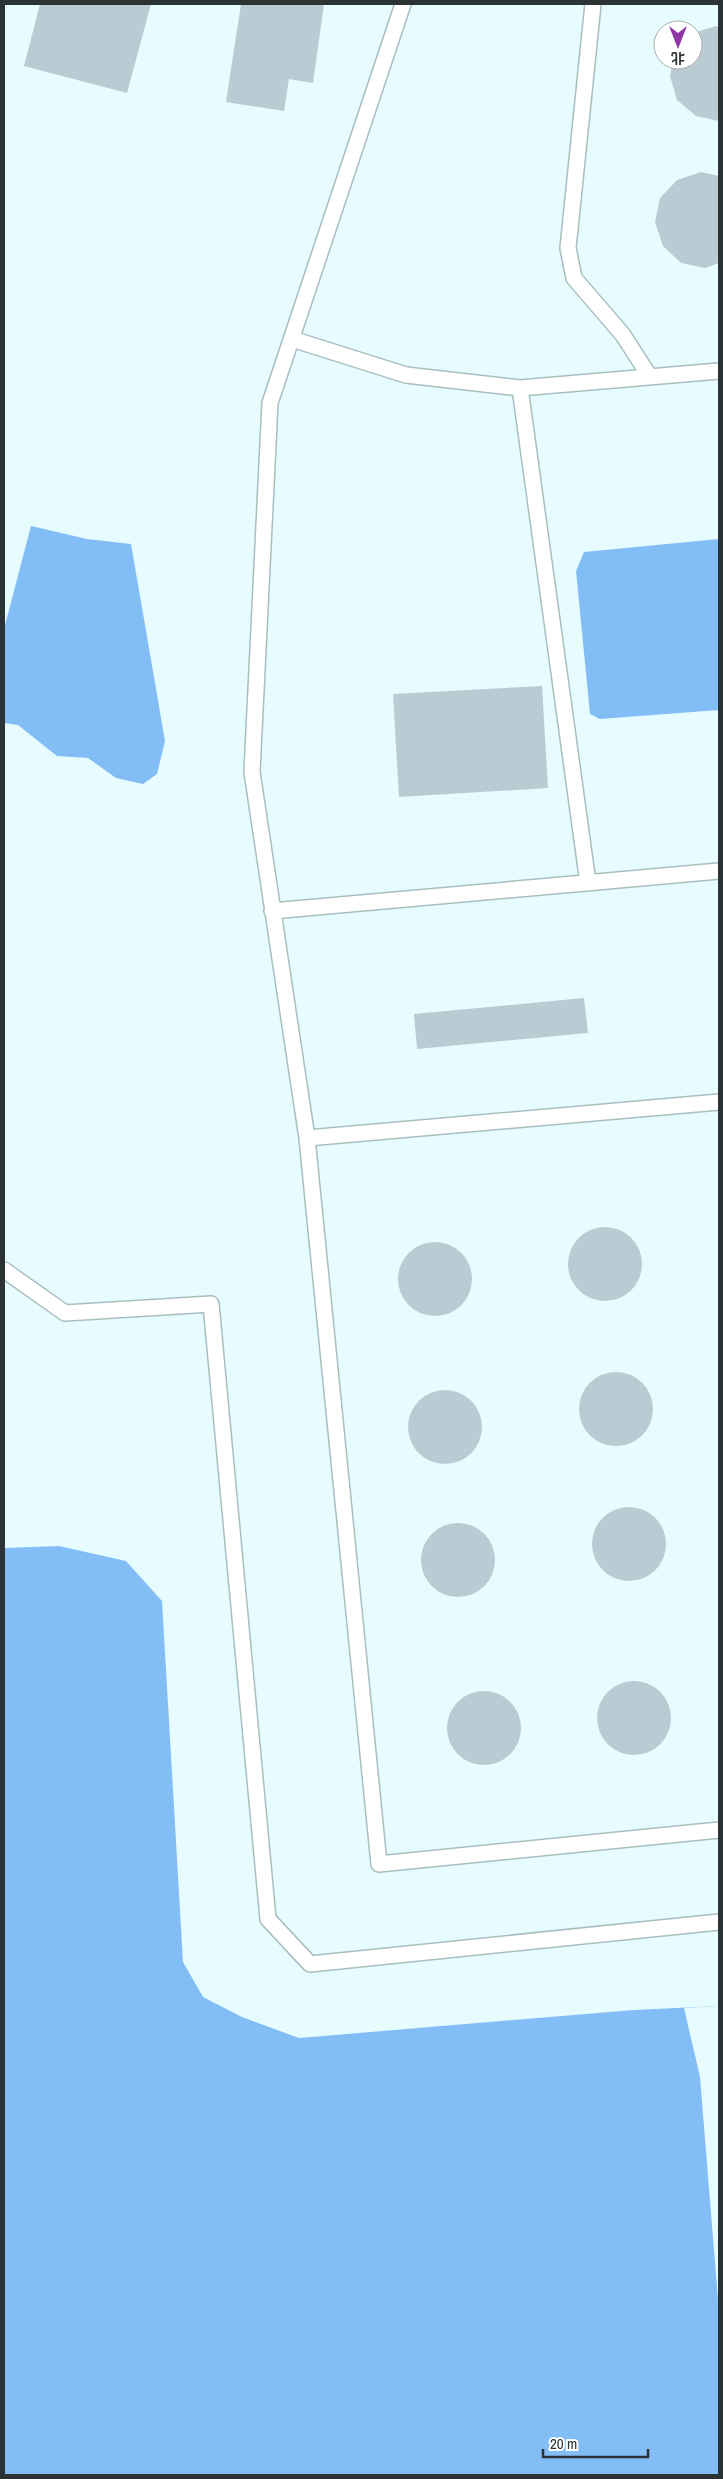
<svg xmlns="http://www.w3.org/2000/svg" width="723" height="2479" font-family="'Archivo Narrow','Noto Sans SC',sans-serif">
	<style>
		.water { fill: #83bdf6 }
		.pier { fill: #e6fcfe }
		.building { fill: #b9ccd4 }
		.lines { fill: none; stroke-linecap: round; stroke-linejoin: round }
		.service-casing { stroke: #a9bebf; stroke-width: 18 }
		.service { stroke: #fff; stroke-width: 15 }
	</style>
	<rect width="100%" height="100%" fill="#e6fcfe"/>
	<!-- water -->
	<path class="water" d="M31 526 87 539 131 544 165 741 157 774 143 784 116 778 88 758 57 756 18 725 4 723V629Z
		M719 539V710L600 719 590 714 576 571 584 552Z
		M59 1546 126 1561 162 1601 183 1962 203 1997 242 2017 299 2038 634 2010 719 2006V2475H4V1548Z"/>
	<!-- pier -->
	<path class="pier" d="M719 2006V2312L700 2077 684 2008Z"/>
	<!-- building -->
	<path class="building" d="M40 4H151L127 93 24 66Z
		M241 4H324L313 83 289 79 284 111 226 102Z
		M716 26 719 27V121L696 116 677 100 670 76 673 60H693V33Z
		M701 172 719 176V263L705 268 681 263 663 246 655 222 660 198 677 180Z
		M542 686 548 788 399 797 393 694Z
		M584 998 588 1033 417 1049 414 1014Z
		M568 1264a37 37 0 1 1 74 0a37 37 0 1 1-74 0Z
		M398 1279a37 37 0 1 1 74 0a37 37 0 1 1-74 0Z
		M579 1409a37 37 0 1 1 74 0a37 37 0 1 1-74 0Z
		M408 1427a37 37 0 1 1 74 0a37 37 0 1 1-74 0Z
		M592 1544a37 37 0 1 1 74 0a37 37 0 1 1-74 0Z
		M421 1560a37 37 0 1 1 74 0a37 37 0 1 1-74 0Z
		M597 1718a37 37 0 1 1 74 0a37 37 0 1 1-74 0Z
		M447 1728a37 37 0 1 1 74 0a37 37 0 1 1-74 0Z"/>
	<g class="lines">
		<defs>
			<path id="service" d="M403 4 270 403 252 772 307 1138 719 1102
				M593 4 568 248 574 278 623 335 650 377
				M292 339 406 375 520 388 719 371
				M520 388 588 883
				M272 911 719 871
				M307 1138 379 1864 719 1830
				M4 1270 65 1313 211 1304 268 1919 310 1964 719 1922"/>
		</defs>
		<!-- service casing -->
		<use href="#service" class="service-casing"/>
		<!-- service -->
		<use href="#service" class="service"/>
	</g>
	<!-- border -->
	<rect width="723" height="2479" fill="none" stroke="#2b3334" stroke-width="10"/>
	<!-- north arrow -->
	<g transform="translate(678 45) rotate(180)"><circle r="24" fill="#ffffff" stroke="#aaadae"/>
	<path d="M0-4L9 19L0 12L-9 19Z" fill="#8f37a3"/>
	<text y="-8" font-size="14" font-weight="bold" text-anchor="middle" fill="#2b3334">北</text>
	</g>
	<!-- scale -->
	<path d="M543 2449v8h105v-8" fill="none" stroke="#2b3334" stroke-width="2.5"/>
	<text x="550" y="2449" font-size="15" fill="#2b3334" stroke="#ffffff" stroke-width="4" paint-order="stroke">20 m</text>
</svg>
